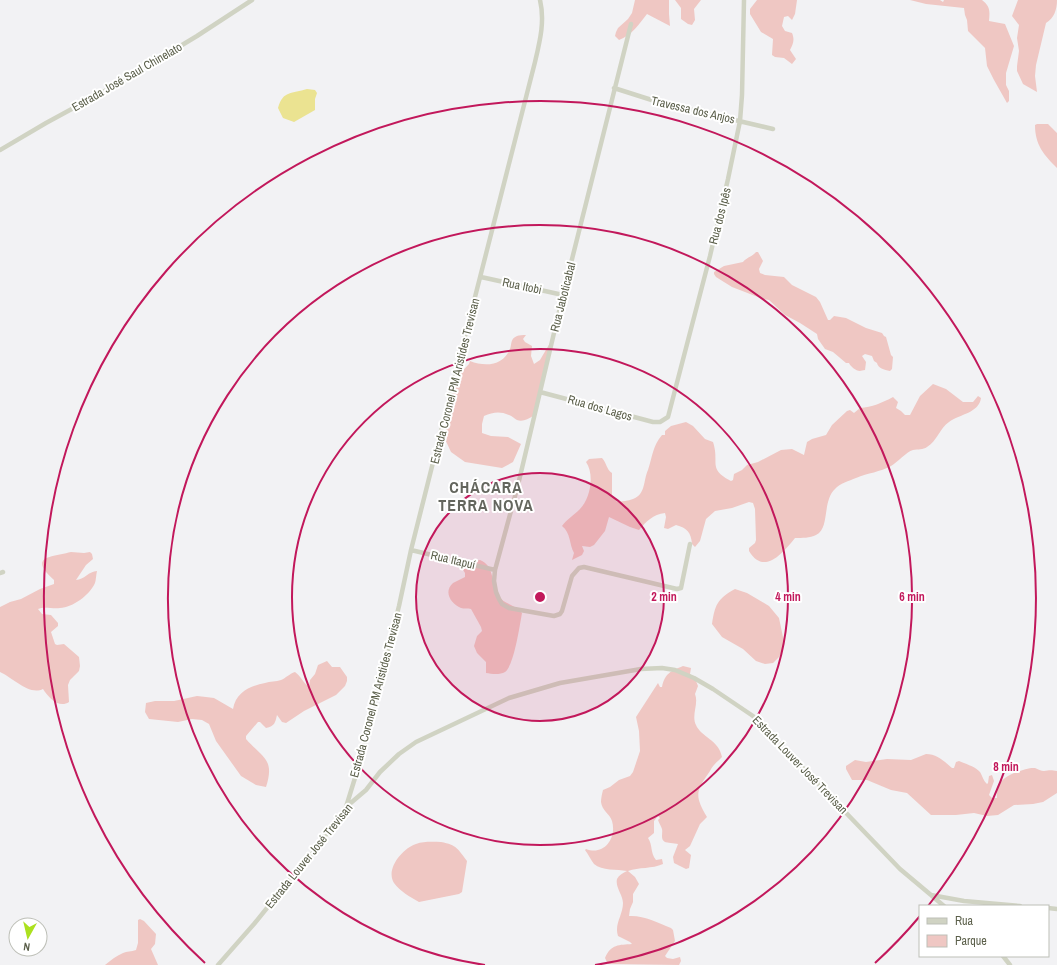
<svg xmlns="http://www.w3.org/2000/svg" width="1057" height="965" font-family="'Archivo Narrow',sans-serif">
	<style>
		.green { fill: #efc7c3 }
		.water { fill: #ebe391 }
		.lines { fill: none; stroke-linecap: round; stroke-linejoin: round }
		.minor { stroke: #d0d3c3; stroke-width: 4.5 }
		.ring { fill: none; stroke: #c2185b; stroke-width: 2 }
		.labels { text-anchor: middle; dominant-baseline: central; stroke-width: 4; stroke-linejoin: round; paint-order: stroke }
		.street-label { font-size: 12px; fill: #5b5f4a; stroke: #fff }
		.district-label { font-size: 16px; font-weight: bold; letter-spacing: 1px; fill: #64665e; stroke: #fff }
		.centre { fill: #c2185b; stroke: #fff; stroke-width: 2 }
		.ring-label { font-size: 12px; text-anchor: middle; font-weight: bold; fill: #c2185b; stroke: #fff; stroke-width: 4; stroke-linejoin: round; paint-order: stroke }
	</style>
	<rect width="100%" height="100%" fill="#f2f2f4"/>
	<!-- green -->
	<path class="green" d="M635 0H669V14L670 26 647 14C640 23 631 36 619 40L615 36 616 32 618 28 628 19 632 13Z
		M675 0H701L694 9 695 20 692 25 688 24 681 19V8Z
		M757 0H797L795 14 792 20 788 16 784 17 782 26 785 31 792 33C795 40 793 44 790 50L796 59 792 64 784 58 775 57 772 55 773 39 761 32 750 14V9Z
		M910 0H940L943 2 944 0H982C990 6 990 11 989 21L1005 24 1014 46 1006 73V85L1009 91V101L1007 103 994 80 987 66 985 48 968 31 967 20 965 15 964 8 926 4Z
		M1018 0H1057C1057 10 1054 18 1046 23L1036 65 1035 76 1037 92 1023 84 1017 71V66L1019 51 1017 38 1019 25 1012 16Z
		M1037 124H1048L1057 133V168C1044 155 1035 145 1035 125Z
		M756 252H758L763 261 759 269 760 273 765 275 784 277 792 285 816 297 820 302 828 320H830L834 316 846 318 866 328 882 333 884 336 886 337 891 355 893 357 892 369 890 371C884 370 878 368 877 363L874 361 872 356 865 354 862 356 866 362 865 370C863 370 861 371 860 371 856 371 850 366 849 363H846L833 352 825 349 818 339 817 334 800 323 785 315 769 300 763 299 732 287 716 277 714 274V272L724 266 743 262C747 257 752 257 756 252Z
		M526 335 523 339 525 342 532 346 531 356 534 364 540 360 550 343 533 416C528 419 523 422 517 420 515 419 512 416 509 415 500 411 493 412 484 416L482 424V433L491 436 508 437 521 444 513 462 502 468 465 462 451 452 444 437 446 434 445 412 454 380 469 364 470 361C485 367 503 366 510 349 512 344 510 339 517 336 519 335 523 335 526 335Z
		M933 384 946 389 963 402H973L978 396 981 398C979 413 960 414 949 422 940 428 937 441 927 447 923 450 918 449 913 450 906 452 898 462 891 466 880 472 868 473 856 478 849 481 840 483 835 489 822 501 830 529 816 535 810 538 802 538 795 538 783 553 764 576 749 551V548L755 543 756 540 755 509 753 503 749 502 732 508 715 511 706 519 700 541 695 547 692 544C691 532 687 528 676 525L668 529 664 528 666 517 665 513C653 514 646 522 639 530L630 527 609 517 605 531 594 545 590 547 582 546 584 551 582 555 572 560 574 553C569 544 571 533 562 526 567 519 574 515 580 509 590 499 595 475 586 462L589 459 602 458C607 463 606 469 612 473V495L617 502C622 501 628 501 633 499 646 494 643 481 648 470 652 458 653 445 662 435H665V431L671 426 686 422 693 426 705 439 713 442C720 463 707 468 731 481L733 480 734 474 742 470 747 465 758 462 781 450 792 449 804 455 807 442 812 439 826 435 832 425 847 411 850 410 854 413 860 408C872 407 882 403 893 397L898 402 896 408 901 411 905 415H910L920 396Z
		M71 552 84 553 90 552 92 554 93 559 86 565 76 580C84 580 89 571 97 571 96 575 96 580 95 583 89 596 73 607 60 608 52 609 44 606 38 609L42 614 51 615 58 623V626L51 632 55 644 57 645 64 644 79 657 80 666 79 671 70 680 68 685 69 702C59 709 48 697 43 689 29 696 12 677 0 672V607L10 602 21 599 40 589 54 584V580C27 556 52 557 71 552Z
		M480 560C495 566 491 583 498 596 504 604 516 605 522 613 520 624 514 666 505 672 500 675 492 674 486 673V662L477 653 474 646 477 636 482 631 481 627 471 609C468 608 464 609 461 608 451 604 443 592 453 583 457 581 461 579 465 577V573L460 565 463 562Z
		M735 589 747 593 769 606 779 618 784 642 783 650 779 657 773 663 765 664 756 661 743 649 722 637 712 624C715 605 717 599 735 589Z
		M327 661 332 667H340L347 677V681L345 686 336 695 304 711 286 723 282 722 277 715C275 723 275 726 266 728L260 722H258L246 736V739C263 758 275 759 266 787L256 785 241 776 216 741 209 724 202 720 192 719 178 722 149 719 145 712 146 703 155 701H174L197 696 206 697 214 698 233 709C236 692 250 686 265 683 270 681 276 682 281 680 286 678 289 674 295 672 301 676 303 683 309 687L310 680 315 674 318 665Z
		M683 666 691 668 690 674 696 681 698 686 695 694C699 704 691 715 696 725 701 737 719 740 722 757 717 762 713 765 710 771 696 791 694 795 707 817L700 824 690 846 685 850 691 855 689 868 686 869 674 863 673 857 678 844C674 843 667 843 665 842 660 839 663 833 662 829 661 826 659 823 658 820L660 818 658 816 654 821V833L648 838C653 845 650 853 656 860L662 859 663 864C652 869 639 867 628 871L635 877 639 884 633 894V902L630 909 629 916C643 915 659 923 671 928L673 930 675 941 665 956 667 958 673 959 680 957 681 961 679 965 608 964 605 958C611 944 619 945 632 944L630 942 618 936C614 924 623 915 623 903 623 895 615 887 617 879 619 875 623 873 627 871 617 869 602 871 594 864 591 860 588 854 585 850L586 849C604 856 617 838 612 821 610 814 602 811 601 802 601 798 602 794 603 790L610 787 619 780 630 776 633 772 640 751 639 731 636 717 658 683 660 687H662C665 673 671 671 683 666Z
		M926 754C937 754 944 761 952 768H954L956 762 959 761C966 764 976 767 980 772 983 777 983 780 987 784L988 783 989 776 992 775 994 781 989 795 992 798H997C996 791 999 782 1005 778 1010 774 1028 767 1035 768 1038 769 1041 771 1044 771 1049 770 1052 770 1057 771V793L1043 802 1033 804 1014 805 998 815 987 816 974 813 956 815H931L907 793 891 790 867 780H852L846 769V766L855 760 866 762 887 759 911 760Z
		M441 842C457 845 458 849 467 861L462 892 459 894 419 902C410 897 400 891 394 883 385 869 403 848 416 844 424 841 434 842 441 842Z
		M140 919 144 921 156 934 155 944 151 949 158 965H105C111 960 116 956 123 953 127 951 131 952 136 950L138 943V920Z"/>
	<!-- water -->
	<path class="water" d="M307 89 315 90 317 93 315 99V110L294 122 283 118 278 108C283 90 292 94 307 89Z"/>
	<g class="lines">
		<!-- minor -->
		<path class="minor" d="M631 24 563 295 518 485 495 570 494 581 496 592 499 599 502 604 509 608 554 616 560 614 562 611 572 576 579 568 584 567 677 589 681 588 690 544
			M614 88 658 102 773 129
			M0 150 46 123 114 86 197 36 252 0
			M481 277 563 295
			M540 392 653 422H660L668 417 710 256 728 179 740 121 742 95 744 0
			M411 550 495 570
			M0 573 3 572
			M346 807 359 765 399 606 411 550 451 391 535 62C540 41 545 21 540 0
			M932 896 944 906
			M1048 908 1057 909
			M1003 956 1010 965
			M218 965 254 924 292 877 309 858 346 807 366 790 380 772 399 754 416 742 509 698 560 683 641 669 662 668 675 670 694 678 713 689 753 716 900 869 931 895 964 901 1020 906"/>
	</g>
	<!-- distance rings -->
	<circle cx="540" cy="597" r="124" fill="#c2185b" fill-opacity=".12"/>
	<g class="ring">
		<circle cx="540" cy="597" r="124"/>
		<circle cx="540" cy="597" r="248"/>
		<path d="M485 965A372 372 0 1 1 595 965"/>
		<path d="M920 916A496 496 0 0 1 875 963M205 963A496 496 0 1 1 928 906"/>
	</g>
	<g class="labels">
		<!-- street labels -->
		<g class="street-label">
			<text transform="translate(127 77) rotate(-30)">Estrada José Saul Chinelato</text>
			<text transform="translate(693 110) rotate(13)">Travessa dos Anjos</text>
			<text transform="translate(720 216) rotate(-76)">Rua dos Ipês</text>
			<text transform="translate(522 286) rotate(12)">Rua Itobi</text>
			<text transform="translate(563 297) rotate(-76)">Rua Jaboticabal</text>
			<text transform="translate(455 381) rotate(-76)">Estrada Coronel PM Aristides Trevisan</text>
			<text transform="translate(600 408) rotate(16)">Rua dos Lagos</text>
			<text transform="translate(453 560) rotate(13)">Rua Itapuí</text>
			<text transform="translate(376 695) rotate(-75)">Estrada Coronel PM Aristides Trevisan</text>
			<text transform="translate(800 765) rotate(46)">Estrada Louver José Trevisan</text>
			<text transform="translate(309 856) rotate(-51)">Estrada Louver José Trevisan</text>
		</g>
		<!-- district labels -->
		<g class="district-label">
			<text x="486" y="487">CHÁCARA<tspan x="486" dy="18">TERRA NOVA</tspan></text>
		</g>
	</g>
	<circle cx="540" cy="597" r="6" class="centre"/>
	<g class="ring-label">
		<text x="664" y="601">2 min</text>
		<text x="788" y="601">4 min</text>
		<text x="912" y="601">6 min</text>
		<text x="1006" y="771">8 min</text>
	</g>
	<!-- legend -->
	<rect x="919" y="905" width="130" height="52" fill="#ffffff" stroke="#bdbfb7"/>
	<rect x="927" y="918" width="20" height="6" fill="#d0d3c3" stroke="#bdbfb7"/>
	<text x="955" y="925" font-size="12" fill="#5b5f4a">Rua</text>
	<rect x="927" y="935" width="20" height="12" fill="#efc7c3" stroke="#bdbfb7"/>
	<text x="955" y="945" font-size="12" fill="#5b5f4a">Parque</text>
	<!-- north arrow -->
	<g transform="translate(28 937) rotate(188)"><circle r="19" fill="#ffffff" stroke="#bdbfb7"/>
	<path d="M0-3L7 15L0 10L-7 15Z" fill="#ace11f"/>
	<text y="-6" font-size="11" font-weight="bold" text-anchor="middle" fill="#5b5f4a">N</text>
	</g>
</svg>
